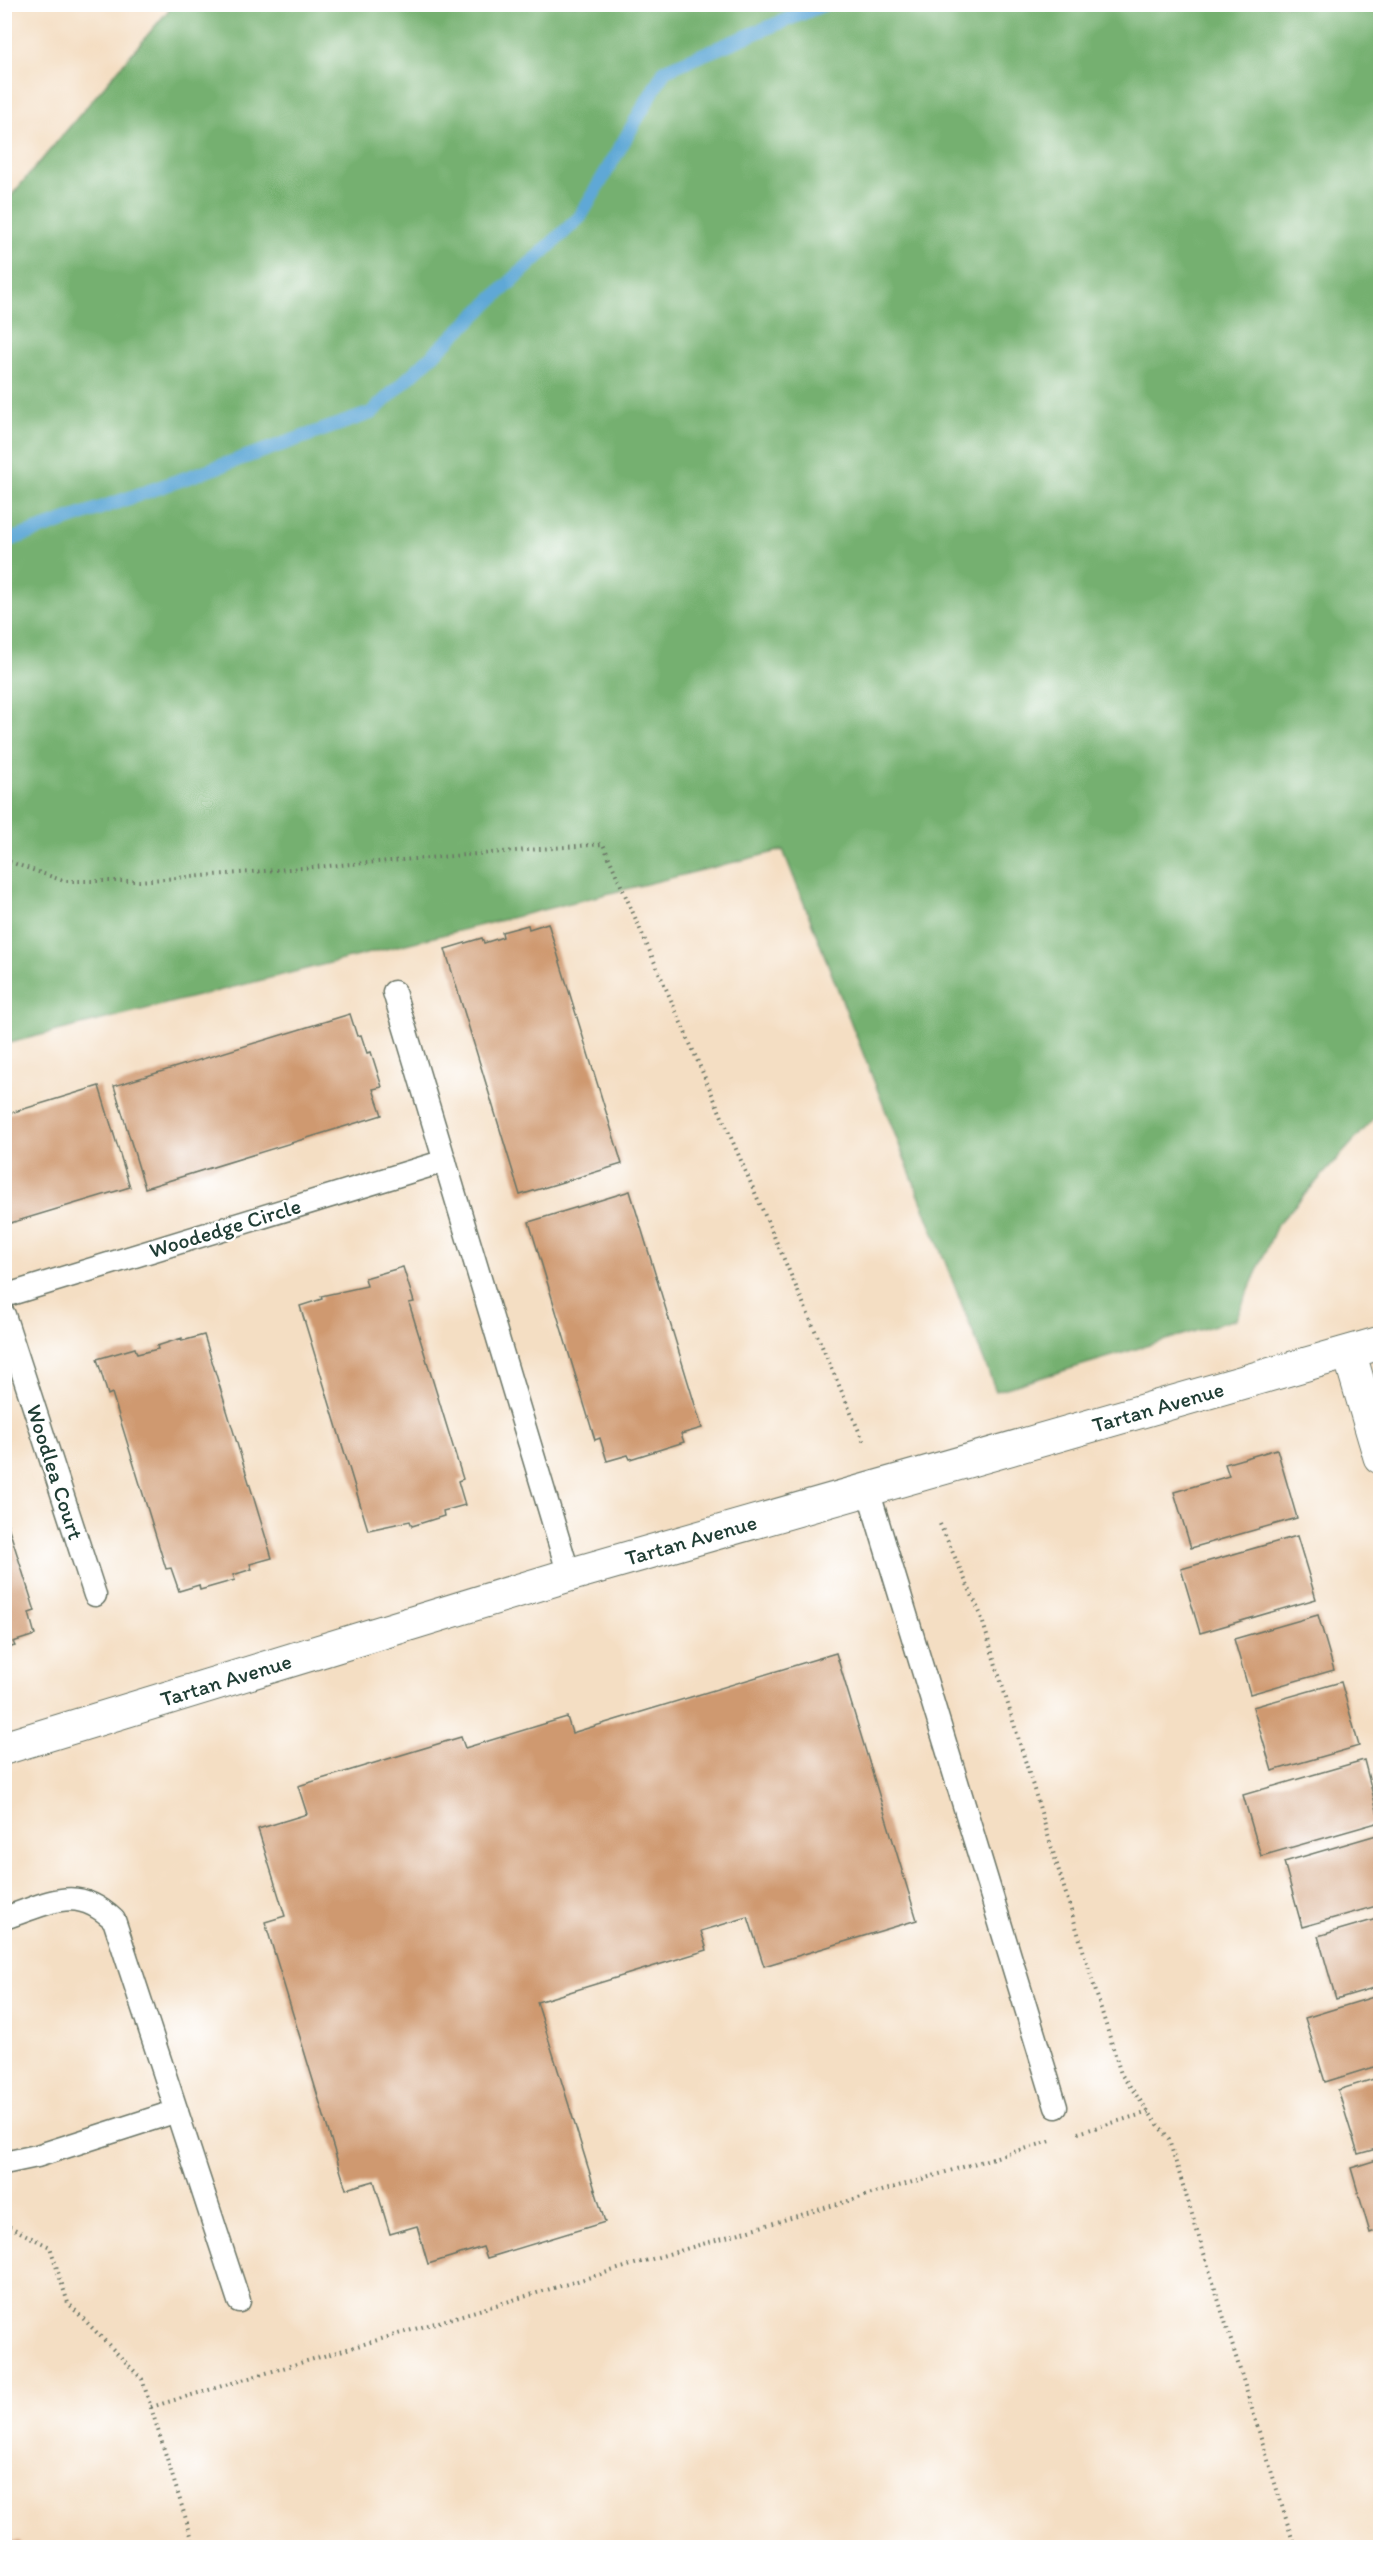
<svg xmlns="http://www.w3.org/2000/svg" width="1385" height="2552" font-family="Itim,sans-serif">
	<style>
		.forest { fill: #74b070; stroke: #4a7652; stroke-width: 1.5 }
		.lines { fill: none; stroke-linecap: round; stroke-linejoin: round }
		.stream { stroke: #5ea8d6; stroke-width: 14 }
		.building { fill: #cf9970 }
		.lane-casing { stroke: #6a7566; stroke-width: 25 }
		.street-casing { stroke: #6a7566; stroke-width: 35 }
		.path { stroke: #6a7566; stroke-width: 4; stroke-dasharray: 1.5 4.5; stroke-linecap: butt }
		.lane { stroke: #fff; stroke-width: 22 }
		.street { stroke: #fff; stroke-width: 33 }
		.labels { text-anchor: middle; dominant-baseline: central; stroke-width: 4.5; stroke-linejoin: round; paint-order: stroke }
		.street-label { font-size: 22px; fill: #1f3d34; stroke: #fff }
	</style>
	<rect width="100%" height="100%" fill="#fff"/>
	<filter id="ink" filterUnits="userSpaceOnUse"><feTurbulence type="fractalNoise" baseFrequency=".0167" numOctaves="2"/><feDisplacementMap in="SourceGraphic" scale="12" xChannelSelector="R" yChannelSelector="G"/><feConvolveMatrix kernelMatrix="1 2 1 2 8 2 1 2 1" color-interpolation-filters="sRGB"/></filter>
	<filter id="wash" filterUnits="userSpaceOnUse"><feTurbulence type="fractalNoise" baseFrequency=".008" numOctaves="4" result="noise"/><feDisplacementMap in="SourceGraphic" scale="24" xChannelSelector="R" yChannelSelector="G"/><feGaussianBlur stdDeviation="1.35" result="paint"/><feColorMatrix in="noise" values="0 0 0 0 0 0 0 0 0 0 0 0 0 0 0 0 0 1.4 0 .05"/><feComposite in="paint" operator="in"/></filter>
	<g filter="url(#wash)">
		<rect width="100%" height="100%" fill="#f4dec3"/>
		<!-- forest -->
		<path class="forest" d="M173 5H1380V1112L1277 1225 1236 1319 996 1391 783 850 5 1044V203Z"/>
		<g class="lines">
			<!-- stream -->
			<path class="stream" d="M4 542 371 413 580 217 665 70 825 4"/>
		</g>
		<g id="blocks">
			<!-- building -->
			<path class="building" d="M548 923 622 1164 520 1195 445 949 482 938 484 943 503 937 502 932 528 925 529 929Z
				M350 1014 357 1036 361 1035 367 1053 371 1052 382 1087 373 1089 382 1115 145 1188 114 1086Z
				M99 1086 130 1187 4 1225V1115Z
				M630 1191 702 1428 681 1434 684 1442 630 1459 628 1455 607 1461 600 1438 595 1440 529 1222Z
				M403 1267 414 1302 409 1303 463 1479 458 1481 465 1505 443 1511 444 1516 412 1526 410 1521 368 1530 300 1306 322 1299 321 1296 367 1286 365 1278Z
				M204 1335 272 1558 250 1564 252 1569 233 1575 235 1580 200 1590 199 1585 179 1591 171 1568 166 1569 112 1393 108 1395 97 1359 135 1348 137 1354 158 1349 157 1346 182 1338V1341Z
				M1277 1449 1297 1518 1191 1548 1174 1492 1229 1476 1225 1464Z
				M4 1513 35 1611 29 1613 35 1635 13 1642 15 1646 4 1649Z
				M1297 1536 1316 1599 1200 1633 1181 1569Z
				M1318 1615 1334 1670 1250 1694 1234 1639Z
				M836 1653 917 1920 764 1966 748 1917 701 1931 707 1950 537 2002 605 2222 487 2258 483 2247 428 2264 417 2226 390 2234 374 2181 346 2189 265 1922 285 1916 258 1829 307 1814 298 1786 461 1737 465 1748 567 1717 572 1733Z
				M1341 1682 1359 1746 1272 1771 1253 1707Z
				M1364 1760 1380 1822 1261 1856 1243 1795Z
				M1380 1834V1905L1302 1927 1284 1862Z
				M1380 1918V1986L1336 1999 1318 1936Z
				M1380 1995V2065L1325 2082 1305 2018Z
				M1380 2077V2148L1358 2154 1338 2090Z
				M1380 2159V2229L1370 2233 1351 2168Z
				M20 2541 21 2548H4V2543Z"/>
		</g>
	</g>
	<g filter="url(#ink)">
		<use href="#blocks" fill-opacity="0" stroke="#6a7566" stroke-width="1.5"/>
		<g class="lines">
			<defs>
				<path id="lane" d="M394 992 569 1575
					M4 1296 445 1161
					M4 1315 95 1595
					M868 1490 1056 2107
					M4 1918C49 1904 75 1883 114 1920L239 2301
					M4 2163 37 2156 177 2111"/>
				<path id="street" d="M1349 1352 1380 1457
					M4 1748 569 1575 1380 1343"/>
			</defs>
			<!-- lane casing -->
			<use href="#lane" class="lane-casing"/>
			<!-- street casing -->
			<use href="#street" class="street-casing"/>
			<!-- path -->
			<path class="path" d="M4 860 64 881H139L603 844 865 1445
				M940 1524 980 1613 1121 2074 1169 2140 1295 2548
				M1078 2133 1149 2112
				M4 2224 50 2247 68 2303 142 2379 195 2548
				M151 2407 1051 2141"/>
			<!-- lane -->
			<use href="#lane" class="lane"/>
			<!-- street -->
			<use href="#street" class="street"/>
		</g>
	</g>
	<g class="labels">
		<!-- street labels -->
		<g class="street-label">
			<text transform="translate(225 1228) rotate(-17)">Woodedge Circle</text>
			<text transform="translate(1158 1407) rotate(-16)">Tartan Avenue</text>
			<text transform="translate(55 1472) rotate(72)">Woodlea Court</text>
			<text transform="translate(691 1540) rotate(-16)">Tartan Avenue</text>
			<text transform="translate(226 1680) rotate(-17)">Tartan Avenue</text>
		</g>
	</g>
	<!-- margin -->
	<rect width="1385" height="2552" fill="none" stroke="#fff" stroke-width="24"/>
</svg>
